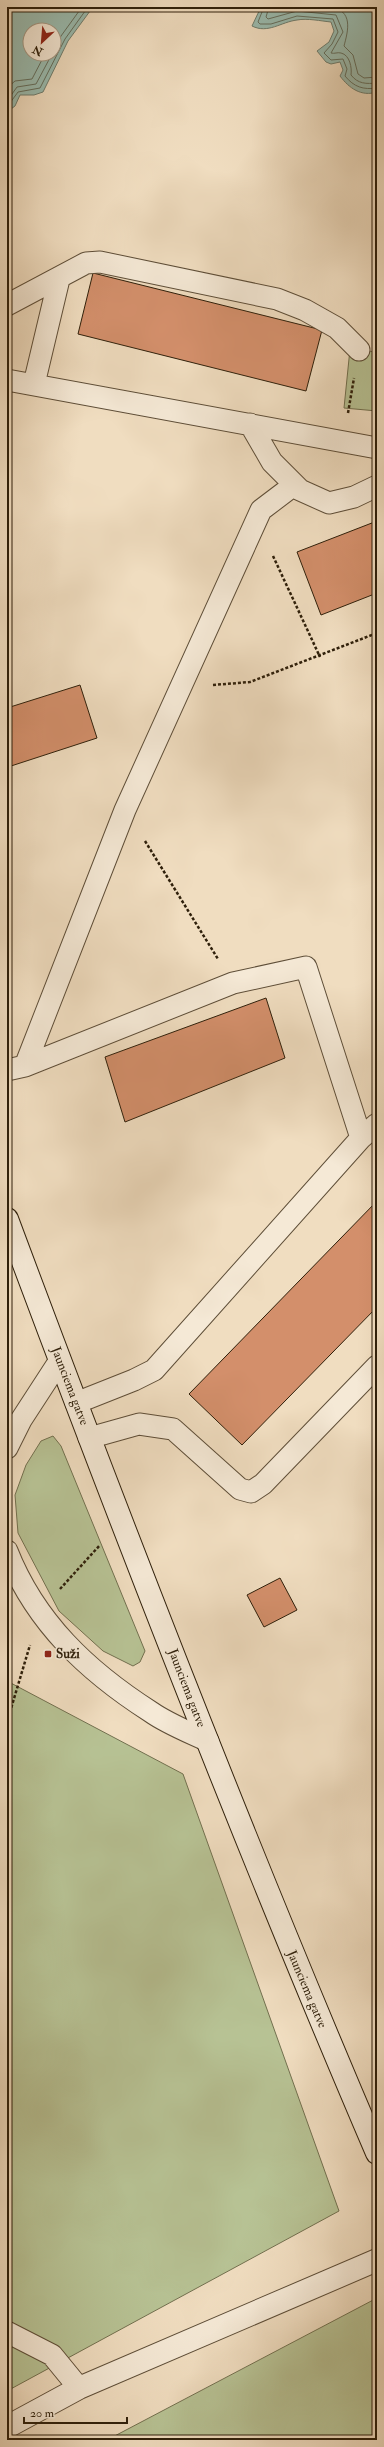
<svg xmlns="http://www.w3.org/2000/svg" width="384" height="2447" font-family="'IM FELL Double Pica',serif">
	<style>
		.green { fill: #b7c294; stroke: #72704f }
		.water { fill: #9abcb0; stroke: #6f7d6e; fill-rule: evenodd }
		.lines { fill: none; stroke-linecap: round; stroke-linejoin: round }
		.shore { stroke: #646e5d; stroke-width: 1 }
		.building { fill: #d38f6b; stroke: #2e1f0a }
		.service-casing { stroke: #5e4e38; stroke-width: 23 }
		.minor-casing { stroke: #5e4e38; stroke-width: 24 }
		.secondary-casing { stroke: #2e1f0a; stroke-width: 24 }
		.path { stroke: #2e1f0a; stroke-width: 2.5; stroke-dasharray: 3 2; stroke-linecap: butt }
		.service { stroke: #f5e9d6; stroke-width: 21 }
		.minor { stroke: #f5e9d6; stroke-width: 22 }
		.secondary { stroke: #f5e9d6; stroke-width: 22 }
		.poi-dot { fill: #8f2418; stroke: #f5e9d6; stroke-width: 1.5 }
		.labels { text-anchor: middle; dominant-baseline: central; stroke-width: 3; stroke-linejoin: round; paint-order: stroke }
		.street-label { font-size: 13px; fill: #2e1f0a; stroke: #f5e9d6 }
		.poi-label { font-size: 13px; font-weight: bold; fill: #2e1f0a; stroke: #f5e9d6; text-anchor: start }
	</style>
	<rect width="100%" height="100%" fill="#f0ddc0"/>
	<filter id="stains"><feTurbulence type="fractalNoise" baseFrequency=".005" numOctaves="4"/><feColorMatrix values="0 0 0 0 .2 0 0 0 0 .09 0 0 0 0 .02 0 0 0 .5 -.17"/></filter>
	<radialGradient id="worn" r=".72"><stop offset=".6" stop-color="#630" stop-opacity="0"/><stop offset="1" stop-color="#630" stop-opacity=".3"/></radialGradient>
	<!-- green -->
	<path class="green" d="M350 349 377 352V411L344 408Z
		M53 1436 61 1446 145 1651 140 1662 133 1666 103 1651 59 1611 18 1533 15 1495 26 1465 41 1441Z
		M7 1681 183 1774 339 2211 7 2391Z
		M377 2298V2440H107Z"/>
	<!-- water -->
	<path class="water" d="M7 7H93L68 41 43 92 34 95H20L15 106 7 112ZM30 30H54V54H30Z
		M261 7H377V92C361 97 349 88 340 76L343 70 340 62 331 64 326 62 317 51 329 42 334 31 331 22C321 21 307 18 297 20 281 22 268 34 252 26Z"/>
	<g class="lines">
		<!-- shore -->
		<path class="shore" d="M264 7 258 22 260 24H271L297 16 333 19 338 32 332 44 324 53 331 60 343 59 347 69 345 76C354 87 363 90 377 88
			M269 7 266 17 268 19 297 11 336 15 343 32 331 53C335 54 337 52 341 53 350 55 352 68 351 75 358 84 366 84 377 83
			M330 7C354 10 348 31 344 46L353 55 358 74 364 78 377 77
			M54 49 61 36 82 7
			M7 88 15 81 32 79 45 54
			M7 101 17 87 36 84 52 54
			M7 107 18 92 40 88 65 39 88 7"/>
	</g>
	<!-- building -->
	<path class="building" d="M93 273 322 330 306 391 78 334Z
		M377 521V593L321 615 297 552Z
		M80 685 97 738 11 766 7 753V708Z
		M266 998 285 1058 125 1122 105 1057Z
		M377 1201V1307L242 1445 189 1394Z
		M280 1578 297 1610 264 1627 247 1595Z"/>
	<g class="lines">
		<defs>
			<path id="service" d="M7 305 86 263 100 262 277 299 305 310 337 328 359 350
				M7 380 377 448
				M34 384 59 279
				M250 424 272 462 300 490 329 503 354 497 377 486
				M25 1066 125 810 261 510 294 485
				M7 1070 25 1066 233 983 306 967 361 1138 154 1370 134 1380 76 1403
				M361 1138 377 1124
				M89 1438 139 1424 173 1429 240 1489 251 1492 263 1484 377 1366
				M7 1448 21 1420 60 1360
				M7 1551C35 1622 87 1671 151 1712 168 1724 189 1732 208 1741
				M7 2332 52 2355 79 2388"/>
			<path id="minor" d="M7 2427 79 2388 377 2260"/>
			<path id="secondary" d="M7 1219C124 1533 245 1845 377 2153"/>
		</defs>
		<!-- service casing -->
		<use href="#service" class="service-casing"/>
		<!-- minor casing -->
		<use href="#minor" class="minor-casing"/>
		<!-- secondary casing -->
		<use href="#secondary" class="secondary-casing"/>
		<!-- path -->
		<path class="path" d="M348 413 354 378
			M273 556 320 657
			M213 685 250 682 377 633
			M145 841 218 959
			M60 1589 100 1545
			M7 1722 30 1645"/>
		<!-- service -->
		<use href="#service" class="service"/>
		<!-- minor -->
		<use href="#minor" class="minor"/>
		<!-- secondary -->
		<use href="#secondary" class="secondary"/>
	</g>
	<!-- markers -->
	<rect class="poi-dot" x="44" y="1650" width="8" height="8" rx="2"/>
	<g class="labels">
		<!-- street labels -->
		<g class="street-label">
			<text transform="translate(70 1386) rotate(69)">Jaunciema gatve</text>
			<text transform="translate(187 1688) rotate(69)">Jaunciema gatve</text>
			<text transform="translate(307 1989) rotate(67)">Jaunciema gatve</text>
		</g>
		<!-- poi labels -->
		<g class="poi-label">
			<text x="56" y="1654">Suži</text>
		</g>
	</g>
	<!-- margin -->
	<rect width="384" height="2447" fill="none" stroke="#f0ddc0" stroke-width="24"/>
	<rect x="8" y="8" width="368" height="2431" fill="none" stroke="#2e1f0a" stroke-width="2"/>
	<rect x="12" y="12" width="360" height="2423" fill="none" stroke="#2e1f0a"/>
	<!-- north arrow -->
	<g transform="translate(42 42) rotate(206)"><circle r="19" fill="#f5e9d6" stroke="#a59884"/>
	<path d="M0-3L7 15L0 10L-7 15Z" fill="#8f2418"/>
	<text y="-6" font-size="11" font-weight="bold" text-anchor="middle" fill="#2e1f0a">N</text>
	</g>
	<!-- scale -->
	<path d="M24 2417v6h103v-6" fill="none" stroke="#2e1f0a" stroke-width="2"/>
	<text x="30" y="2417" font-size="12" fill="#2e1f0a" stroke="#f5e9d6" stroke-width="3" paint-order="stroke">20 m</text>
	<rect width="100%" height="100%" filter="url(#stains)"/>
	<rect width="100%" height="100%" fill="url(#worn)"/>
</svg>
